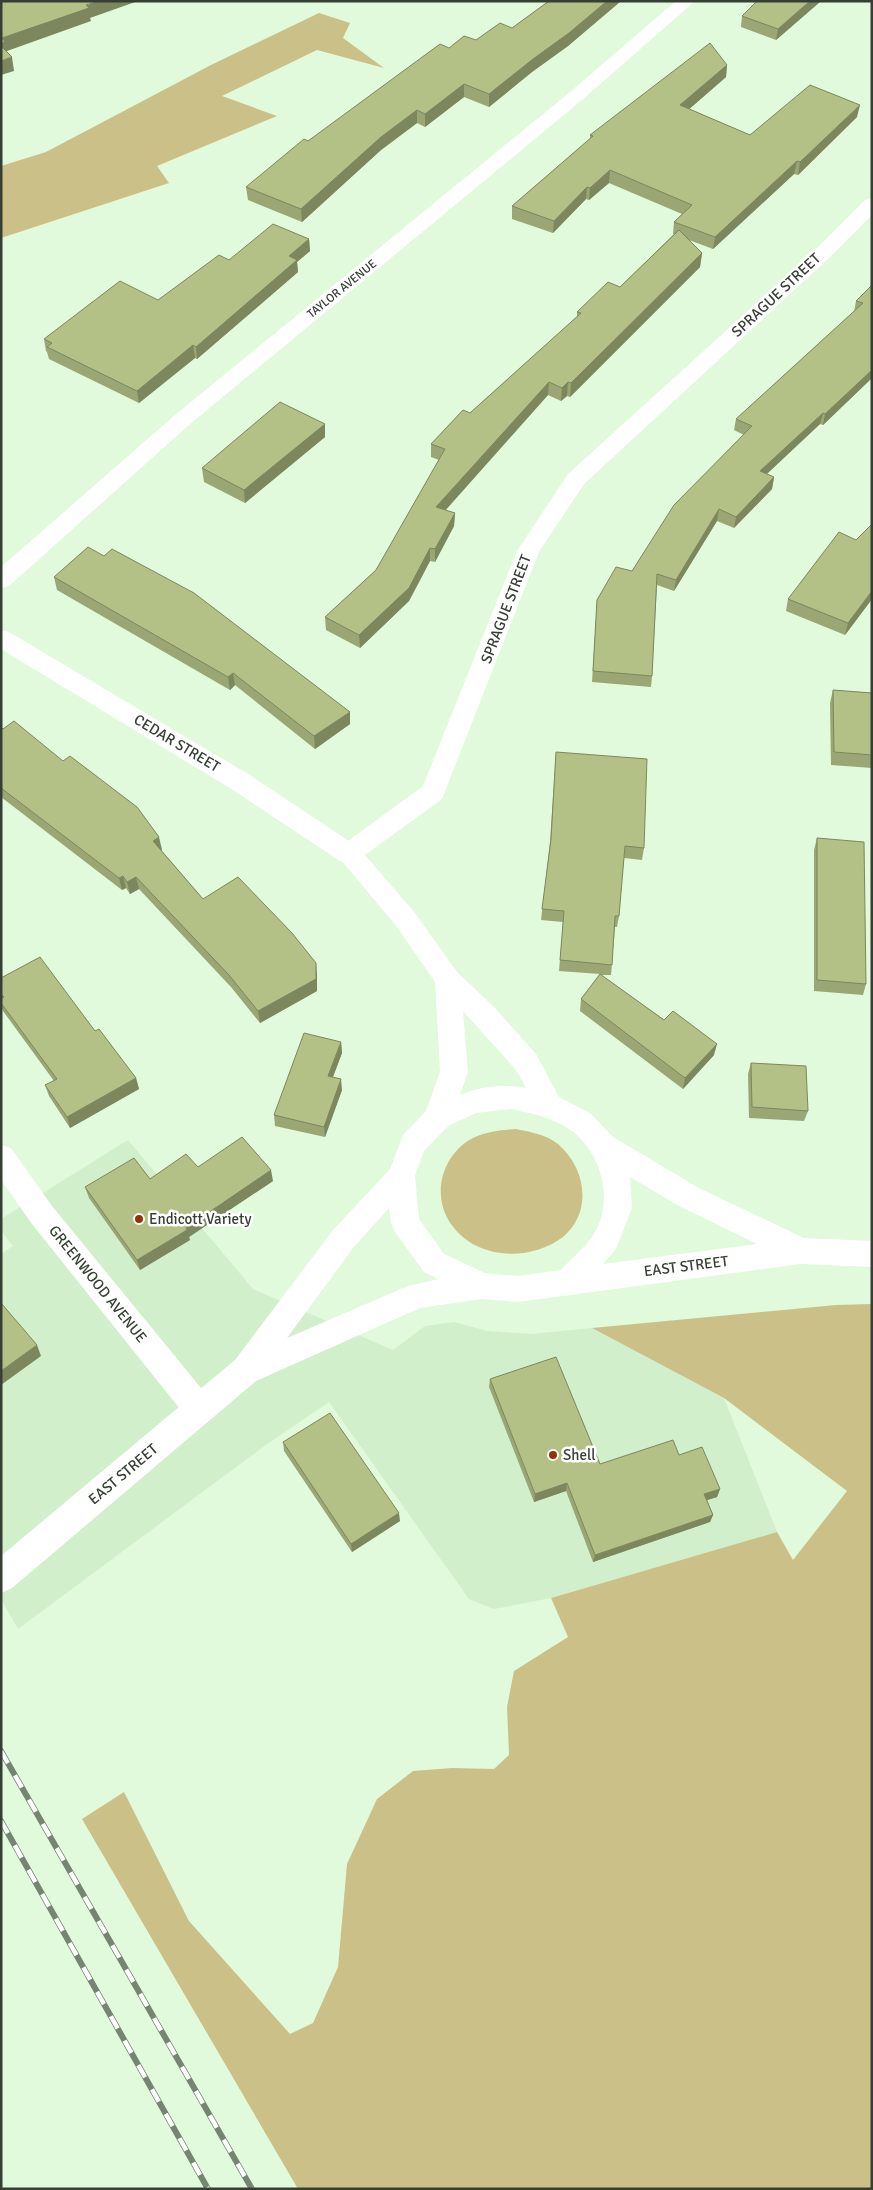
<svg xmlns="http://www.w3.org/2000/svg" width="873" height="2190" font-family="Signika,sans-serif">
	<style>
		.built { fill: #d1efca }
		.green { fill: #cbc188 }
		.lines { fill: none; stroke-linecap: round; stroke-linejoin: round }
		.minor { fill: #fff; fill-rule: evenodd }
		.tertiary { fill: #fff; fill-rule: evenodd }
		.secondary { fill: #fff; fill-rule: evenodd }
		.rail-casing { stroke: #758572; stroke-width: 6 }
		.rail { stroke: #fff; stroke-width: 4.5; stroke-dasharray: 14; stroke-linecap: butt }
		.wall { fill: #9aa674 }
		.shaded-wall { fill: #7d875e }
		.building { fill: #b3c187; stroke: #7d875e }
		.poi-dot { fill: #973107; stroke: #fff; stroke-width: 2 }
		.labels { text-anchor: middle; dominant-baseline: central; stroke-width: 5; stroke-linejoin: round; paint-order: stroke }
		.far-street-label { font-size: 12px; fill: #353f33; stroke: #fff }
		.street-label { font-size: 15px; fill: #353f33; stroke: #fff }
		.poi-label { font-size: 15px; fill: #353f33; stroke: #fff; text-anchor: start }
	</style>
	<rect width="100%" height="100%" fill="#e0fadb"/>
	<!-- built -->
	<path class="built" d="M128 1140 253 1289 393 1350 425 1326 454 1322 487 1331 532 1334 592 1328 724 1398 777 1532 551 1598 494 1609 469 1599 329 1402 263 1447 18 1629 1 1599V1254L13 1246 1 1231V1219Z"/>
	<!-- green -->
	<path class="green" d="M319 13 350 23 343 38 384 68 317 50 222 96 277 116 157 166 169 183 1 238V166L46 152 211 65Z
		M516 1129C531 1132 547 1135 558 1144 586 1168 593 1212 563 1237 530 1262 476 1260 451 1224 430 1194 443 1152 475 1137 489 1131 501 1130 516 1129Z
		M872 1304V2189H298L82 1819 124 1792 189 1921 290 2034 313 2023 338 1967 347 1864 377 1799 413 1771 452 1768 494 1769 509 1755 507 1707 514 1671 568 1637 551 1598 777 1532 793 1560 847 1491 724 1398 592 1328 836 1305Z"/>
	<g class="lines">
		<!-- minor -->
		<path class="minor" d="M676 1H695L582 100 189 425 9 586 1 588V567L175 415 570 92Z
			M1 1145 11 1148 52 1206 210 1399 214 1409 210 1419 199 1423 188 1419 32 1224 1 1180Z"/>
		<!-- tertiary -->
		<path class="tertiary" d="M1 630 9 632 248 774 358 847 362 854 358 861 349 864 340 861 230 788 1 649Z"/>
		<!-- secondary -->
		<path class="secondary" d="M872 198V215L829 258 584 484 539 552 442 799 365 855 415 913 457 972 496 1009 536 1054 559 1097 590 1113 613 1137 699 1188 804 1238 872 1241V1267L801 1264 518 1302 482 1299 420 1308 256 1381 12 1588 1 1593V1556L235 1360 333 1230 390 1169 403 1135 426 1111 440 1072 435 982 397 927 336 854 340 847 423 786 517 551 568 474 815 250 865 200ZM463 1011 516 1070 526 1088C505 1084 480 1086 460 1095L468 1072ZM511 1109C531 1113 551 1117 569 1129 601 1150 614 1199 595 1232 587 1246 572 1258 561 1270L518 1276 485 1273 444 1254 419 1219 415 1176 424 1151 448 1126 476 1113ZM630 1177 679 1206 757 1244 603 1264 616 1249 632 1208ZM389 1208 391 1223 395 1232 424 1272 438 1279 408 1286 287 1338 353 1248Z"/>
		<defs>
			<path id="rail" d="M1 1751 252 2189
				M1 1821 208 2189"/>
		</defs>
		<!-- rail casing -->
		<use href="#rail" class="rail-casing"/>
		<!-- rail -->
		<use href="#rail" class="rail"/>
	</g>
	<!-- wall -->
	<path class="wall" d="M549 1H621L568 46 532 72 489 107 464 97 425 127 417 123 381 150 302 222 248 200 246 187 308 141 449 48 476 40 512 28Z
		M757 1H821L776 40 741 27 742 16Z
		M727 65 726 77 689 109 750 135 857 117 798 175 794 174 713 249 689 240 702 253 700 267 570 397 567 396 561 401 548 395 445 510 455 513 454 526 435 562 430 561 409 601 360 648 326 630 325 617 376 570 439 460 431 457V444L470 413 577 317V312L620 287 674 234H673L674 222 682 214 609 183 589 200 586 199 553 233 512 219V206L590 139V135Z
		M309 239 310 251 297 262 298 272 197 359 195 358 139 403 49 359 47 352 46 351 44 339 158 300 229 260Z
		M872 285V378L823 425 820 424 767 474 774 477 772 489 734 528 717 521 674 591 657 585 652 676 651 687 592 682 597 600 632 571 744 435 734 430 736 419 854 312 856 301Z
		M325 424V437L245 503 204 482 202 468Z
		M872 524V599L845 635 786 611 788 599 856 540Z
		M104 556 350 712V724L315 749 235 685 230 690 57 590 54 577Z
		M833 690 872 693V768L831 765 830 703Z
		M1 727 162 850H161L203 899 317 975V991L260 1023 231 987 139 889 130 894 126 888 122 890 1 797Z
		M556 752 644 848 642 860 624 858 619 916 617 927H615L611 975H601L714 1055 683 1089 580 1011 581 999 600 974 559 971 563 922 541 920 550 842Z
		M817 838 866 984 863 995 814 991V850Z
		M1 978 95 1031 136 1078 139 1089 70 1128 49 1096 45 1085 54 1081 3 1011 1 1006Z
		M341 1042 342 1053 333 1077 342 1090 325 1137 275 1126 274 1115Z
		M751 1063 808 1111 804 1121 749 1118 748 1074Z
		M198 1167 273 1181 189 1237 190 1240 140 1270 89 1198 85 1187 150 1179Z
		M490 1379 600 1464 679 1455 720 1489 717 1497 707 1500 713 1515 710 1522 593 1562 566 1491 534 1502 489 1387Z
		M283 1442 400 1521 352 1552 284 1451Z"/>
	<!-- shaded-wall -->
	<path class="shaded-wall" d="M98 1H138L90 18 91 21 7 51 8 55H1L2 38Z
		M607 1H621L568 46 532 72 489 107V94L533 59Z
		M810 1H821L776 40 778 29Z
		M12 57 14 71 1 75V61Z
		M727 65 726 77 679 118 680 105Z
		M464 84V97L425 127V114Z
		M860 105 857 117 798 175 800 162Z
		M417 110V123L381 150 302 222 301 209 381 137Z
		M797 161 794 174 713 249 715 237Z
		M610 170 609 183 589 200 590 188Z
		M587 187 586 199 553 233 554 221Z
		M309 239 310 251 297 262 298 272 197 359 196 347 289 256Z
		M702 253 700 267 570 397 571 383Z
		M193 345 195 358 139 403 137 391Z
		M872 370V378L823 425 825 414Z
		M549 382 548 395 436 521V507Z
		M568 382 567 396 561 401 562 388Z
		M823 413 820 424 758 482 760 471Z
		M325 424V437L245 503 244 490Z
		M774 477 772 489 734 528 736 517Z
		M719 509 717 521 674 591 676 580Z
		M455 513 454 526 435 562V549Z
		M430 548V561L409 601 360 648 359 635Z
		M872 591V599L845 635 848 623Z
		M233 673 235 685 230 690 228 677Z
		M350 712V724L315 749 314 736Z
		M159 837 162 850 155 853 153 841Z
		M123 876 126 888 122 890 119 878Z
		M136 877 139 889 130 894 127 882Z
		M316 963 317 975V991L260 1023 258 1011Z
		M341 1042 342 1053 329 1087 328 1076Z
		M717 1044 714 1055 683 1089 685 1078Z
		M136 1078 139 1089 70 1128 67 1117Z
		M341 1079 342 1090 325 1137 324 1127Z
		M271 1170 273 1181 189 1237 190 1240 140 1270 137 1260Z
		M37 1345 41 1356 1 1385V1371Z
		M567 1483 566 1491 534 1502 535 1494Z
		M720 1489 717 1497 701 1502 704 1494Z
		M399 1513 400 1521 352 1552 351 1544Z
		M713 1515 710 1522 593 1562 595 1555Z"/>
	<!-- building -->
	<path class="building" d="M1 1H98L86 5 89 8 2 38 5 42 1 43Z
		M549 1H607L569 33 533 59 489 94 464 84 425 114 417 110 381 137 301 209 246 187 304 139 308 141 440 44 449 48 464 36 476 40 500 23 512 28Z
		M757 1H810L778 29 742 16Z
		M710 43 727 65 680 105 750 135 810 85 860 105 800 162 797 161 715 237 674 222 692 205 610 170 590 188 587 187 554 221 512 206 593 136 590 135Z
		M1 46 12 57 1 61Z
		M273 224 309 239 289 256 297 260 196 347 193 345 137 391 47 347 52 343 44 339 120 281 158 300 219 255 229 260Z
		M679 230 702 253 571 383 568 382 562 388 549 382 436 507 455 513 435 549 430 548 409 588 359 635 325 617 376 570 445 449 431 444 463 410 470 413 581 313 577 312 608 282 620 287Z
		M872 285V370L825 414 823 413 760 471 774 477 736 517 719 509 676 580 657 574 652 676 593 671 597 600 616 567 632 571 674 505 752 426 736 419 863 303 856 301Z
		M280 402 325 424 244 490 202 468Z
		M872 524V591L848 623 788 599 839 532 856 540Z
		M88 547 104 556 112 549 194 593 350 712 314 736 233 673 228 677 54 577Z
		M833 690 872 693V755L834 752Z
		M14 721 63 761 70 756 137 807 159 837 153 841 203 899 238 877 292 933 316 963V979L258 1011 229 975 136 877 127 882 123 876 119 878 1 788V727L3 729Z
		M556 752 647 759 644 848 625 846 619 916H615L612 965 560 960 564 911 542 909 551 839Z
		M817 838 864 842 866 984 817 980Z
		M40 957 95 1031 99 1029 136 1078 67 1117 45 1085 57 1079 1 1003V998L4 997 1 994V978Z
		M600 974 664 1020 673 1011 717 1044 685 1078 581 999Z
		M304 1033 341 1042 328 1076 341 1079 324 1127 274 1115Z
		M751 1063 806 1066 808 1111 752 1107Z
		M242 1137 271 1170 186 1228 187 1230 137 1260 85 1187 134 1158 150 1179 186 1154 198 1167Z
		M1 1303 37 1345 1 1371Z
		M556 1357 600 1464 673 1440 679 1455 702 1447 720 1489 704 1494 713 1515 595 1555 567 1483 535 1494 490 1379Z
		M330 1413 399 1513 351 1544 283 1442Z"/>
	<!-- markers -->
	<g class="poi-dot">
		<circle cx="139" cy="1219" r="5"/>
		<circle cx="553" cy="1455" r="5"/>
	</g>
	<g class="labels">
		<!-- far-street labels -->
		<g class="far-street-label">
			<text transform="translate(342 289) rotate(-39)">TAYLOR AVENUE</text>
		</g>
		<!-- street labels -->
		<g class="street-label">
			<text transform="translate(776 295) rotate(-43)">SPRAGUE STREET</text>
			<text transform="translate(506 609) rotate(-69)">SPRAGUE STREET</text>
			<text transform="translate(177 743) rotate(31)">CEDAR STREET</text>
			<text transform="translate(686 1266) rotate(-7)">EAST STREET</text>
			<text transform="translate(98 1284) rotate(51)">GREENWOOD AVENUE</text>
			<text transform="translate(123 1474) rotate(-40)">EAST STREET</text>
		</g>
		<!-- poi labels -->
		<g class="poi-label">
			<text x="149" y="1219">Endicott Variety</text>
			<text x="563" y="1455">Shell</text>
		</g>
	</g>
	<!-- border -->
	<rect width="873" height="2190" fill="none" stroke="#353f33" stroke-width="5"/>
</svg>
